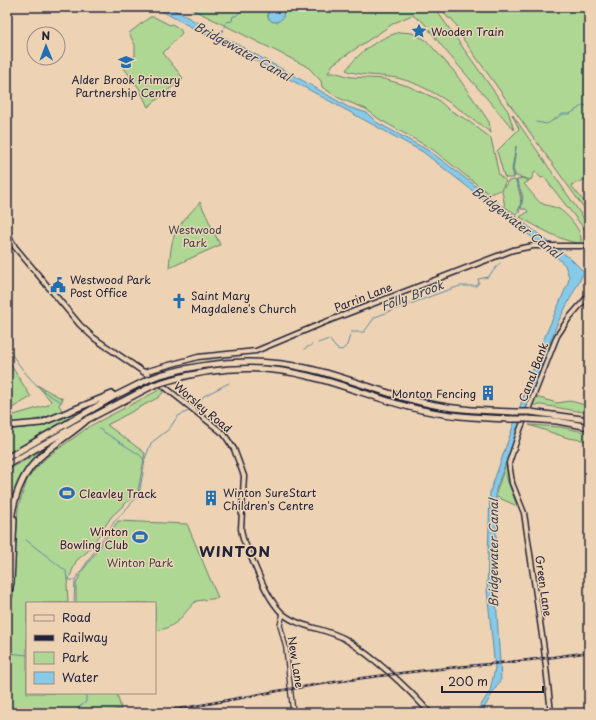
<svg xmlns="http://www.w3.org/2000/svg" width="596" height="720" font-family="'Playpen Sans',sans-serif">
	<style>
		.green { fill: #aed794; stroke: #687c68 }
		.water { fill: #87cae8; stroke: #5f87a3 }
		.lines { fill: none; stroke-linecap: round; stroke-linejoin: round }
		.stream { stroke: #5f87a3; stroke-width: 1 }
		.tertiary-casing { stroke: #22223b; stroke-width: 6 }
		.secondary-casing { stroke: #22223b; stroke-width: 7 }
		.motorway-casing { stroke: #22223b; stroke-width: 8 }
		.tertiary { stroke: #edd3b4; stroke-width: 3.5 }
		.secondary { stroke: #edd3b4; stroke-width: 4 }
		.motorway { stroke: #edd3b4; stroke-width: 5 }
		.rail-casing { stroke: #22223b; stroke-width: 2.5 }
		.rail { stroke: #edd3b4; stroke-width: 1; stroke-dasharray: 3; stroke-linecap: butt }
		.motorway-bridge-casing { stroke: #22223b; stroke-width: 8; stroke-linecap: butt }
		.motorway-bridge { stroke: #edd3b4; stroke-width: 5 }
		.labels { text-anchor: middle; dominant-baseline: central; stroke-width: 3; stroke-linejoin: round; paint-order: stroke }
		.poi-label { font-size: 11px; fill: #22223b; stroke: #edd3b4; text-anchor: start }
		.park-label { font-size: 11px; fill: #3e464d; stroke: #edd3b4 }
		.street-label { font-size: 11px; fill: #22223b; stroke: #edd3b4 }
		.water-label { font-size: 12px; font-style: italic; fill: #36445e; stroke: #edd3b4 }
		.district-label { font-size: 15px; font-weight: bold; letter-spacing: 1px; fill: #22223b; stroke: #edd3b4 }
	</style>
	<rect width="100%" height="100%" fill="#edd3b4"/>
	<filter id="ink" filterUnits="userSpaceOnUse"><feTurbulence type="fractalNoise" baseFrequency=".025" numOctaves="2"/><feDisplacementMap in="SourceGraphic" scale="8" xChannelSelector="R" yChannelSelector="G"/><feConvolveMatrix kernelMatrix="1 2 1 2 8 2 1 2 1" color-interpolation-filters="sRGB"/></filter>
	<g filter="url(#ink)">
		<!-- green -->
		<path class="green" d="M188 7H269C266 16 267 22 278 22L284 10 287 7H434L508 111 514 130 445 50 423 22 412 15 394 23 333 64 328 73H337L351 77 384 79 408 86 437 99 448 109 467 120 491 138 499 175 506 181 501 190 489 194 432 149 379 119 366 109 339 98 322 87 321 81 308 67Z
			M440 7H589V178L571 185 589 208V215L458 32V28L452 19 448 18Z
			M150 17H154L170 25 172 24 180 29 182 33 163 53 183 78 148 107 139 88 121 64 135 56V45L129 33Z
			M400 32 412 33 426 40 453 70 481 110 489 122 491 133C467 114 430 86 401 79 387 75 356 76 346 70 360 51 378 38 400 32Z
			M512 114 587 223 589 235 544 177 541 178 535 171 531 180 516 176 513 170 516 146 512 169 514 178H506L504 176 497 151 519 129Z
			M522 178 529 181 524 184C528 188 537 201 541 203 546 206 553 206 559 209 568 215 583 231 581 243 566 244 534 225 520 217L528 212 526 209H521L523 197 517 180Z
			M515 180C520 191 524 204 516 214L505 207 502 191 508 181Z
			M200 202 220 245 169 268C172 230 175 230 200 202Z
			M7 359 31 397 7 411Z
			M37 385 63 399 59 405 63 412 24 423H7V417L48 405 51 401Z
			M161 389 164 391 159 397 107 425 145 453 138 492 112 516 88 551 76 561 67 584 68 603H27V693H117L121 709 100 713H7V614L13 596 18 508 27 480 36 468 47 457 90 426Z
			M536 397 557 403 570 401 589 406V413L542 405H532Z
			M77 413 7 454V430L42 426Z
			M529 425 560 427 589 433V441L568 438Z
			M45 448C41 454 33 459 28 466 12 486 9 511 7 536V513L10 498 7 471Z
			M507 461V479L517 506 495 496Z
			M118 521 187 524 218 598 196 601C180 617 178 627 155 631V603H76V584L81 573Z"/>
		<!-- water -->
		<path class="water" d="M154 7H169L307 83 348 107 367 113 376 122 431 152 571 259 584 272 557 324 496 489V563L494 565 501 679 481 713H476L490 691 495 668 487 590 490 492 543 341 568 283 569 277 565 265 552 253 423 152 214 38 208 36Z
			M269 7H287L284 10 283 18C273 27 265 19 269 7Z"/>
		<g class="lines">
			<!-- stream -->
			<path class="stream" d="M225 27 226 22 232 21 233 16H236L245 7
				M222 32 223 29
				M536 122 547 124 563 114H570L583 105 589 106
				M515 177 513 170 516 147
				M516 180 522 198 519 214
				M318 343 329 339 337 349 342 350 347 345 351 332H364L375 317 445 291 460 286H476L479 283 478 279 488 277 500 263
				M7 348C23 370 36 391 62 402
				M304 349 312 345
				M196 405 204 396 229 383
				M145 459 151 443 169 429 178 416 189 411
				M26 540 66 571 67 580H74
				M74 603 75 580 114 522 139 495 145 461 140 455 99 429
				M7 653 27 655
				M71 713 86 702V693"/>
			<defs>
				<path id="tertiary" d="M283 614 280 625 286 648 293 713"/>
				<path id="secondary" d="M7 233 15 247 80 325 94 338 161 384 224 434 234 449 244 476 241 529 243 539C254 561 265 598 283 614 300 628 326 628 345 639 376 659 405 685 430 713
					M144 372 198 357 256 351 323 323 513 250 533 246H589
					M551 713 544 649 524 513 512 483 509 463 520 430 557 336 569 318 589 295"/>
				<path id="motorway" d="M160 375C209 361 259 357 310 369 350 378 389 396 430 404 458 410 486 411 514 412
					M167 381C213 367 261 364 308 376 342 384 375 398 409 407 443 416 477 418 512 419
					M530 412 589 420
					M527 419 557 421 589 427
					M7 426 41 423 112 394
					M7 458 115 396 147 380
					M7 465 77 425 154 385
					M7 563C10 527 10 486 38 459 53 444 73 433 88 419
					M7 602 11 582 14 519"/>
			</defs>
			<!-- tertiary casing -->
			<use href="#tertiary" class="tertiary-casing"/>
			<!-- secondary casing -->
			<use href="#secondary" class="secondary-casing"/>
			<!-- motorway casing -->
			<use href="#motorway" class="motorway-casing"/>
			<!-- tertiary -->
			<use href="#tertiary" class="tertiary"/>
			<!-- secondary -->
			<use href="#secondary" class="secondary"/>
			<!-- motorway -->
			<use href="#motorway" class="motorway"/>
			<defs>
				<path id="rail" d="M159 713C234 699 310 684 387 675 454 666 522 663 589 652"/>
			</defs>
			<!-- rail casing -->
			<use href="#rail" class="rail-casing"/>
			<!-- rail -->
			<use href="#rail" class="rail"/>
			<defs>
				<path id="motorway-bridge" d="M147 380 160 375
					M154 385 167 381
					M514 412H530
					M512 419H527"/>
			</defs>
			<!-- motorway-bridge casing -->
			<use href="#motorway-bridge" class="motorway-bridge-casing"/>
			<!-- motorway-bridge -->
			<use href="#motorway-bridge" class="motorway-bridge"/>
		</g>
	</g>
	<!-- icons -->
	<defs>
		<symbol id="sight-bare" viewBox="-9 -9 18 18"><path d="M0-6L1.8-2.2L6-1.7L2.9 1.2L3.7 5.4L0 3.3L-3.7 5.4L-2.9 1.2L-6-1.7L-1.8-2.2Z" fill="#1f6fb2" stroke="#edd3b4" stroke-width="2.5" paint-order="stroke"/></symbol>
		<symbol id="school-bare" viewBox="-9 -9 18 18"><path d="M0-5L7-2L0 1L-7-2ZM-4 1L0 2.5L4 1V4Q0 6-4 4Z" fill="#1f6fb2" stroke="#edd3b4" stroke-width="2.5" paint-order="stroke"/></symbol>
		<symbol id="civic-bare" viewBox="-9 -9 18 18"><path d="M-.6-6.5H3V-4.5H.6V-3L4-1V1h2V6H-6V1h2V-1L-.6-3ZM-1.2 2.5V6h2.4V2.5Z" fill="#1f6fb2" stroke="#edd3b4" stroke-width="2.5" paint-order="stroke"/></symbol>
		<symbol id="church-bare" viewBox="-9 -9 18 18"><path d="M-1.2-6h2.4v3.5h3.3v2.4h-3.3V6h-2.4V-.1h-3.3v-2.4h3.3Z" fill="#1f6fb2" stroke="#edd3b4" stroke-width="2.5" paint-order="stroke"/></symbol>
		<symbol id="building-bare" viewBox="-9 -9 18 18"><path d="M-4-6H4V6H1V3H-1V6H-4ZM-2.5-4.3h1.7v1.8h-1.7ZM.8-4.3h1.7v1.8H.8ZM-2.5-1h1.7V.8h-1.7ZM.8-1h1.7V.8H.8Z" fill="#1f6fb2" stroke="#edd3b4" stroke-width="2.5" paint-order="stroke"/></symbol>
		<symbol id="stadium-bare" viewBox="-9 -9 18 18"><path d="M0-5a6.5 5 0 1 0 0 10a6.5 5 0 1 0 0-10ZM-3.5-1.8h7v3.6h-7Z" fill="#1f6fb2" stroke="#edd3b4" stroke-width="2.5" paint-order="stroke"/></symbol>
	</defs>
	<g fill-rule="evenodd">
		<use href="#sight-bare" x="408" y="20" width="22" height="22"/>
		<use href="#school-bare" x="115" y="51" width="22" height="22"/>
		<use href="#civic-bare" x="47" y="274" width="22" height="22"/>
		<use href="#church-bare" x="168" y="290" width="22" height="22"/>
		<use href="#building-bare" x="477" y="382" width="22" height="22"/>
		<use href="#stadium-bare" x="56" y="482" width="22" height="22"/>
		<use href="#building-bare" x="200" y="487" width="22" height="22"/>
		<use href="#stadium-bare" x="129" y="526" width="22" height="22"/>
	</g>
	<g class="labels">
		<!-- poi labels -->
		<g class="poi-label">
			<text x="431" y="31">Wooden Train</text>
			<text x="126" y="79" text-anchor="middle">Alder Brook Primary<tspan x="126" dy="13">Partnership Centre</tspan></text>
			<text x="70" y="279">Westwood Park<tspan x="70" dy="13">Post Office</tspan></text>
			<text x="191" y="295">Saint Mary<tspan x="191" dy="13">Magdalene's Church</tspan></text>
			<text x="476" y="393" text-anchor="end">Monton Fencing</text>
			<text x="223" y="492">Winton SureStart<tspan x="223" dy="13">Children's Centre</tspan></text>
			<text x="79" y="493">Cleavley Track</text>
			<text x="128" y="531" text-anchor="end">Winton<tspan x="128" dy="13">Bowling Club</tspan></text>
		</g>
		<!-- park labels -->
		<g class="park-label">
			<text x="195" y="229">Westwood<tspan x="195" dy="13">Park</tspan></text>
			<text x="140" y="562">Winton Park</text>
		</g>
		<!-- street labels -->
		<g class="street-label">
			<text transform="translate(363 297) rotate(-21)">Parrin Lane</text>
			<text transform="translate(533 372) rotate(-69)">Canal Bank</text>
			<text transform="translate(203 407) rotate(40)">Worsley Road</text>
			<text transform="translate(544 586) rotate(82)">Green Lane</text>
			<text transform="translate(296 662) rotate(81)">New Lane</text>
		</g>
		<!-- water labels -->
		<g class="water-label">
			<text transform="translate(243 51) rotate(29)">Bridgewater Canal</text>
			<text transform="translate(517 222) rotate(38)">Bridgewater Canal</text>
			<text transform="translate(412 295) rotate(-20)">Folly Brook</text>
			<text transform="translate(493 553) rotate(-90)">Bridgewater Canal</text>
		</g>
		<!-- district labels -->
		<g class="district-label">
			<text x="235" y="550">WINTON</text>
		</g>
	</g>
	<!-- margin -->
	<rect width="596" height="720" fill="none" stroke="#edd3b4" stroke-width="24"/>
	<rect x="12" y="12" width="572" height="696" fill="none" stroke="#22223b" stroke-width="1.5" filter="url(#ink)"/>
	<!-- legend -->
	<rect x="26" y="602" width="130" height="92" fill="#edd3b4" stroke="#9c8c84"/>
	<rect x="34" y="615" width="20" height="6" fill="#edd3b4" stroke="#9c8c84"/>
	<text x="62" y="622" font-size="12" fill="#22223b">Road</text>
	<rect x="34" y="635" width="20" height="6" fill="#22223b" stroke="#9c8c84"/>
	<text x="62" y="642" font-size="12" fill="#22223b">Railway</text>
	<rect x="34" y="652" width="20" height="12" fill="#aed794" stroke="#9c8c84"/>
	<text x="62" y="662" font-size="12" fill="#22223b">Park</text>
	<rect x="34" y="672" width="20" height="12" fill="#87cae8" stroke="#9c8c84"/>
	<text x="62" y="682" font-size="12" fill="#22223b">Water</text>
	<!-- north arrow -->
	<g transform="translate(46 46) rotate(359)"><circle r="19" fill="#edd3b4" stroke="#9c8c84"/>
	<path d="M0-3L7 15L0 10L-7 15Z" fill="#1f6fb2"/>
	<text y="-6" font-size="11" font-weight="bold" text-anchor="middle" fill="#22223b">N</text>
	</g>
	<!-- scale -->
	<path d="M442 686v6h101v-6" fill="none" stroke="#22223b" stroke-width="2"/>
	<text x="448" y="686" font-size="12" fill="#22223b" stroke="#edd3b4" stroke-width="3" paint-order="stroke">200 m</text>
</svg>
